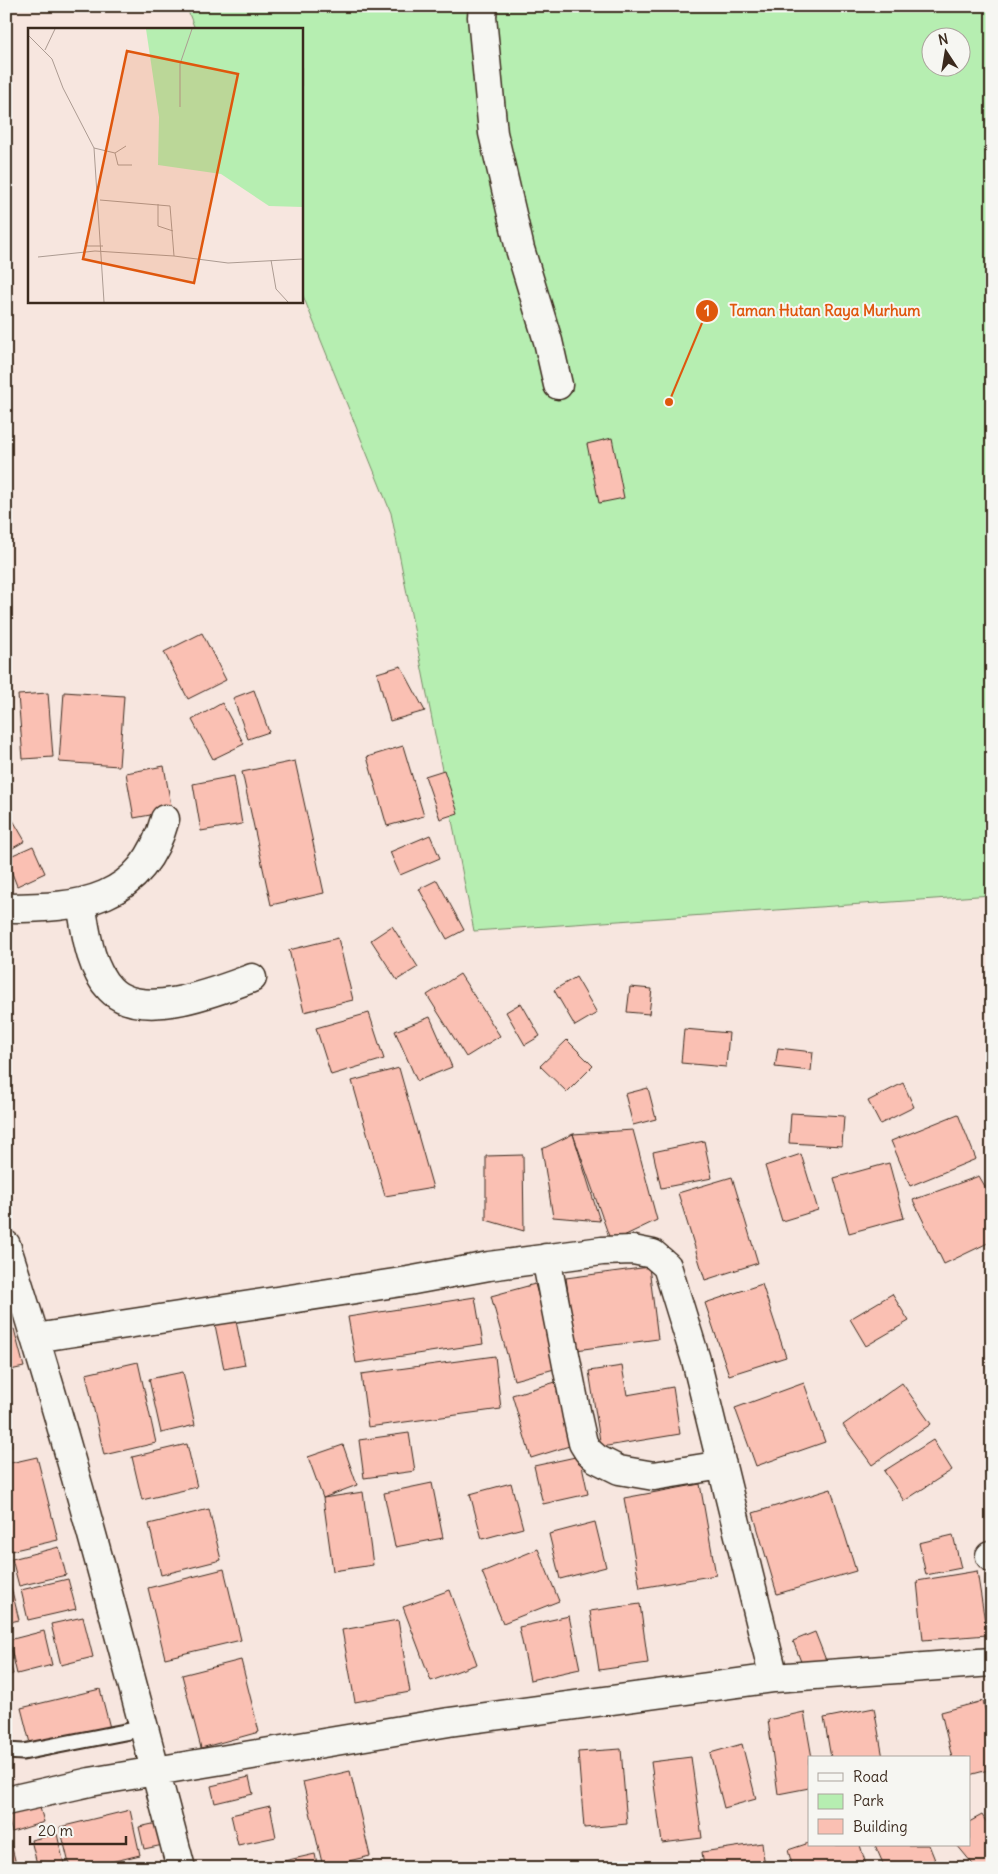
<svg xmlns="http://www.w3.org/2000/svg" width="998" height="1874" font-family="Delius,sans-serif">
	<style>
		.green { fill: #b6eeb1; stroke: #788c68; fill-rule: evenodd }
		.building { fill: #fac0b3; stroke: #3b2a1e }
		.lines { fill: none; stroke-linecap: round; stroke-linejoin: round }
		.service-casing { stroke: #3b2a1e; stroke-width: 19 }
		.minor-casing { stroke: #3b2a1e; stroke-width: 31 }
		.service { stroke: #f6f6f2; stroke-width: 15 }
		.minor { stroke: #f6f6f2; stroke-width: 28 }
		.inset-road { fill: none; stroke: #ac9b92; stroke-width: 1 }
		.view { fill: #df570d; fill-opacity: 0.15; stroke: #df570d; stroke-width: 2.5 }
		.inset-edge { fill: none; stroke: #3b2a1e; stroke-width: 2.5 }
		.leader { fill: none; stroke: #df570d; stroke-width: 2 }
		.callout-dot { fill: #df570d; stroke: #f6f6f2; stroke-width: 2 }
		.mark-label { font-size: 15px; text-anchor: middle; font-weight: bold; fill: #fff }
		.callout-label { font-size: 15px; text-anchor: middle; font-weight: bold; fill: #df570d; stroke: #f6f6f2; stroke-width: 4; stroke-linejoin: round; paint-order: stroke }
	</style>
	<rect width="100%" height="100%" fill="#f7e6df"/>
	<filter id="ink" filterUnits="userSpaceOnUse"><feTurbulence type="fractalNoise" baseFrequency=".02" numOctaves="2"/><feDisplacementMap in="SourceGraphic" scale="10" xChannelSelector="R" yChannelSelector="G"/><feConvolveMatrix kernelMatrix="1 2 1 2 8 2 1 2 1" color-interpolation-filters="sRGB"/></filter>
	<g filter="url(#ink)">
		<!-- green -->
		<path class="green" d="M186 6H992V895L474 931 391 513 301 291V29H195ZM930 38H960V68H930Z"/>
		<!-- building -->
		<path class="building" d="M612 438 624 498 599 503 587 444Z
			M202 633 226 680 188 699 164 652Z
			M401 666 425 711 390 721 377 673Z
			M254 690 269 732 248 739 233 698Z
			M64 692 124 696 119 766 59 762Z
			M48 693 53 757 23 759 18 695Z
			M222 703 244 744 213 759 192 720Z
			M403 746 424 816 387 826 367 757Z
			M295 761 324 893 271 905 242 772Z
			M164 766 172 811 134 818 126 773Z
			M444 770 458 813 440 819 425 776Z
			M234 776 242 824 201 831 193 784Z
			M6 808 25 841 6 852Z
			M430 835 440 858 400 875 390 852Z
			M33 846 45 873 17 886 6 858Z
			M437 880 464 930 447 939 419 889Z
			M392 926 418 967 397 980 371 940Z
			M338 938 353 1000 304 1012 289 950Z
			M460 974 500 1036 466 1057 427 995Z
			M576 977 597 1013 575 1026 554 990Z
			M630 987 652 989 649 1014 627 1012Z
			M521 1003 540 1036 525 1045 506 1012Z
			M369 1013 384 1059 331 1075 316 1028Z
			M430 1017 452 1067 417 1081 395 1031Z
			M684 1029 729 1033 726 1067 681 1063Z
			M567 1040 593 1066 567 1092 540 1066Z
			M778 1048 813 1052 811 1071 775 1067Z
			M399 1068 433 1188 385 1196 352 1081Z
			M903 1083 914 1107 880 1124 868 1101Z
			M648 1088 656 1119 633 1125 625 1094Z
			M791 1113 844 1116 842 1146 789 1143Z
			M958 1114 976 1159 910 1186 891 1141Z
			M633 1130 657 1220 611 1242 573 1134Z
			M573 1134 600 1221 553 1217 542 1149Z
			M704 1141 712 1178 661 1188 653 1152Z
			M801 1154 818 1210 782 1221 765 1166Z
			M523 1155 524 1231 486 1220V1156Z
			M889 1163 904 1218 849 1233 834 1178Z
			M979 1176 992 1198V1241L944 1264 913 1200Z
			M732 1177 758 1263 705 1280 678 1193Z
			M649 1267 658 1339 576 1350 566 1278Z
			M6 1271 21 1314 6 1317Z
			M535 1284 558 1368 514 1380 491 1296Z
			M762 1284 786 1357 729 1375 705 1303Z
			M892 1294 909 1321 866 1346 850 1319Z
			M475 1297 483 1344 356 1363 348 1317Z
			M236 1321 245 1365 224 1369 215 1325Z
			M14 1329 24 1367 6 1371V1331Z
			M495 1356 501 1409 368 1427 361 1374Z
			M138 1362 156 1443 104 1455 86 1374Z
			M622 1366 627 1395 673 1387 680 1434 601 1447 589 1371Z
			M183 1372 195 1425 161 1433 149 1379Z
			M559 1381 579 1443 531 1458 512 1395Z
			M804 1383 825 1442 756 1466 735 1408Z
			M902 1383 931 1424 872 1465 843 1425Z
			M6 1423 12 1447 6 1449Z
			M409 1433 415 1471 364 1478 359 1440Z
			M933 1440 952 1470 904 1501 884 1471Z
			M187 1444 197 1487 142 1500 132 1457Z
			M343 1445 357 1485 323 1498 308 1457Z
			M580 1456 588 1494 543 1504 534 1466Z
			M37 1457 58 1540 6 1552V1464Z
			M432 1483 443 1538 395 1547 384 1493Z
			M511 1483 523 1528 482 1539 470 1494Z
			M700 1484 716 1575 640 1588 624 1498Z
			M831 1489 856 1571 777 1594 753 1513Z
			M363 1492 373 1565 333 1571 323 1498Z
			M209 1509 221 1560 161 1575 149 1524Z
			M595 1522 606 1567 560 1579 549 1534Z
			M953 1535 961 1568 926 1575 919 1543Z
			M59 1547 66 1575 19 1586 12 1559Z
			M538 1549 559 1601 503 1623 482 1572Z
			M6 1566 19 1620 6 1623Z
			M224 1569 241 1640 165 1658 148 1588Z
			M977 1571 987 1635 923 1640 917 1581Z
			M68 1579 76 1609 28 1620 21 1590Z
			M450 1590 477 1664 431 1681 403 1607Z
			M640 1604 648 1663 599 1670 590 1611Z
			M569 1616 580 1669 530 1680 519 1627Z
			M83 1617 93 1657 61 1665 51 1624Z
			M398 1620 410 1692 355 1702 342 1630Z
			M44 1631 52 1665 17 1674 9 1640Z
			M815 1632 827 1663 805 1672 793 1641Z
			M6 1649 13 1674 6 1676Z
			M241 1660 259 1732 201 1748 182 1675Z
			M100 1689 110 1728 31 1747 21 1708Z
			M983 1701 992 1735V1769L969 1775V1758H952L941 1712Z
			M874 1708 883 1758H831L824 1718Z
			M804 1712 812 1758H809V1788L778 1794 768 1720Z
			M742 1744 756 1799 724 1808 710 1753Z
			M621 1749 627 1824 584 1828 578 1752Z
			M691 1757 702 1838 662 1843 651 1762Z
			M350 1771 370 1856 323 1867 303 1782Z
			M249 1777 253 1794 215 1803 211 1786Z
			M39 1804 44 1822 12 1832 7 1814Z
			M270 1806 276 1837 238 1845 231 1815Z
			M130 1810 140 1855 86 1868H70L60 1827Z
			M982 1815 992 1831V1868H976L957 1845H969V1822Z
			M157 1823 163 1845 144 1849 139 1827Z
			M57 1834 65 1868H38L31 1840Z
			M10 1840 17 1868H6V1841Z
			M762 1843 765 1868H704L702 1852Z
			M809 1843V1845H860L867 1868H793L788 1850Z
			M875 1845H929L937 1865 934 1868H885Z
			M315 1854 318 1868H262V1866Z"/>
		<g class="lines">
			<defs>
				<path id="service" d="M6 1751 23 1752 145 1728"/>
				<path id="minor" d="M483 6 482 17 493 133 520 249 548 341 558 385
					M81 903C86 931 89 967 110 989 141 1022 217 991 252 978
					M6 908C81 908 142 902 165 819
					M6 1245C72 1450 126 1660 181 1868
					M546 1258 577 1416 583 1443 588 1451 597 1459 619 1470 654 1476 722 1465
					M35 1338 408 1281 489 1266 602 1251 633 1250 653 1254 667 1266 696 1360 774 1678
					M990 1556 992 1558
					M6 1801 90 1782 449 1722 774 1678 992 1662"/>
			</defs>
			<!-- service casing -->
			<use href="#service" class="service-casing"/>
			<!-- minor casing -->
			<use href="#minor" class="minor-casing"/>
			<!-- service -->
			<use href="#service" class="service"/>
			<!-- minor -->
			<use href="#minor" class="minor"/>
		</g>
	</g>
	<!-- overview -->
	<g transform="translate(28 28)">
		<rect width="275" height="275" fill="#f7e6df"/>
		<path d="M118 1H275V179L241 178 193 146 130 137 131 89Z" fill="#b6eeb1"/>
		<path class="inset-road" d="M0 7 24 31 35 60 66 120 76 274M17 22 27 1M152 79V36L164 1M66 120 87 125 98 118M87 125 90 137H104M72 172 142 178 146 228M130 176V198L145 203M58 213 59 218H75M10 229 67 223 146 228 200 235 275 231M243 232 248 261 260 274"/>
		<path class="view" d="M99 23 210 46 166 255 55 231Z"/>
		<rect width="275" height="275" class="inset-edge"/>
	</g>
	<!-- callouts -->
	<path class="leader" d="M669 402L707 311"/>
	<g class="callout-dot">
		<circle cx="669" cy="402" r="5"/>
		<circle cx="707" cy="311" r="12"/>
	</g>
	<g class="mark-label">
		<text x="707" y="316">1</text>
	</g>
	<g class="callout-label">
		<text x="825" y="316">Taman Hutan Raya Murhum</text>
	</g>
	<!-- margin -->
	<rect width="998" height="1874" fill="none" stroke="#f6f6f2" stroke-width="25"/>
	<rect x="12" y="12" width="973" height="1849" fill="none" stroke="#3b2a1e" stroke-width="2" filter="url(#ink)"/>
	<!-- legend -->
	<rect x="808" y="1756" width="162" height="90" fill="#f6f6f2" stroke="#aba49d"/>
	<rect x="818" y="1773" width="25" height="8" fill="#f6f6f2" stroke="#aba49d"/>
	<text x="853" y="1782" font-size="15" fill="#3b2a1e">Road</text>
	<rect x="818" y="1794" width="25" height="15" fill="#b6eeb1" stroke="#aba49d"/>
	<text x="853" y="1806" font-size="15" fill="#3b2a1e">Park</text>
	<rect x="818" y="1819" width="25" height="15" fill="#fac0b3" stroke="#aba49d"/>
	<text x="853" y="1832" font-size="15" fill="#3b2a1e">Building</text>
	<!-- north arrow -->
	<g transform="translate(946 52) rotate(348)"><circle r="24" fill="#f6f6f2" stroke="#aba49d"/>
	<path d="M0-4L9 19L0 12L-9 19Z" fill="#3b2a1e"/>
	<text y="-8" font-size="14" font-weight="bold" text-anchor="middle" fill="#3b2a1e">N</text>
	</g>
	<!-- scale -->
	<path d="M30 1836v8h96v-8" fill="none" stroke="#3b2a1e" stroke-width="2.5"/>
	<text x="38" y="1836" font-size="15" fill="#3b2a1e" stroke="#f6f6f2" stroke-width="4" paint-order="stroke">20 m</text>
</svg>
